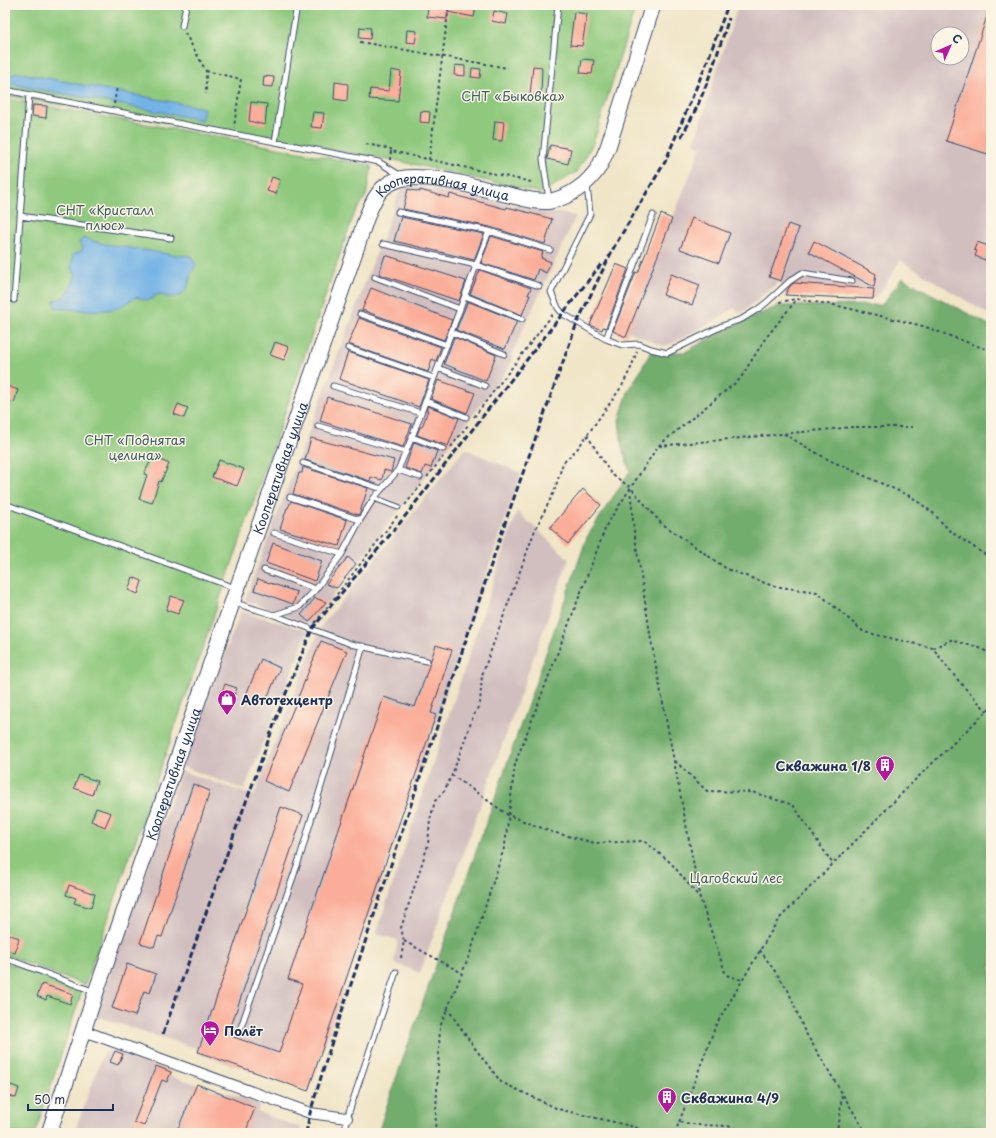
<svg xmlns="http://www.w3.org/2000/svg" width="996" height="1138" font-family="'Playpen Sans',sans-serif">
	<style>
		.industrial { fill: #d1bfbf; fill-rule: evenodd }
		.green { fill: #8fc97e; stroke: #557c6e }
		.forest { fill: #73ad6d; stroke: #476e66 }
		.water { fill: #72b2e6; stroke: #4670a2 }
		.building { fill: #faae99 }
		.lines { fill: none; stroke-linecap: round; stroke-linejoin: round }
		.lane-casing { stroke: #3b4a6e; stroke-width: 7 }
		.street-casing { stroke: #3b4a6e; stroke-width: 12 }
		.secondary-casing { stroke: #3b4a6e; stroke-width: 17 }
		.path { stroke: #3b4a6e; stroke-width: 2; stroke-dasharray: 3 3; stroke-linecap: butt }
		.lane { stroke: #fff; stroke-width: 5 }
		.street { stroke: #fff; stroke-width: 10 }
		.secondary { stroke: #fff; stroke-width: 15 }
		.rail { stroke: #1b2f5e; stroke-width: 3; stroke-dasharray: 6 3; stroke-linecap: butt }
		.labels { text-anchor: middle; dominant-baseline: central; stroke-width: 3; stroke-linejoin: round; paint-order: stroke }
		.park-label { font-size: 13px; fill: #3e5d68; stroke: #fcf5e5 }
		.street-label { font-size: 13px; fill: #1b2f5e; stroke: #fcf5e5 }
		.poi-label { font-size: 13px; font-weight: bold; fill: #1b2f5e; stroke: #fcf5e5; text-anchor: start }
	</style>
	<rect width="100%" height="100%" fill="#fcf5e5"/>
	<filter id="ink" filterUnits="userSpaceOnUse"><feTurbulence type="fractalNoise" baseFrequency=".025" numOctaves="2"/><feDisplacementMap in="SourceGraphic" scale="8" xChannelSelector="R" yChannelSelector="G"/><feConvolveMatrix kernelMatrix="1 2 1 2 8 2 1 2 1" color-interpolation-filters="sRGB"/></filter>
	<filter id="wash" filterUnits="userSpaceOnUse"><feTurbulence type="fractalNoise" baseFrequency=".012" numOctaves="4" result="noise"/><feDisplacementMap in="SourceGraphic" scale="16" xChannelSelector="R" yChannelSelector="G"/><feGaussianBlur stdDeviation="0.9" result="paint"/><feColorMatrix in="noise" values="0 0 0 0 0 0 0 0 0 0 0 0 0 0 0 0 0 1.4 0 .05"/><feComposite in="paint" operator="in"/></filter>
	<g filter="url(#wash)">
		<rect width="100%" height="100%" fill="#f0e5c7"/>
		<!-- industrial -->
		<path class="industrial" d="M738 5H991V316L900 260 884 287 873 299 792 295 788 297 785 292 780 281 741 313 734 308 716 320 671 344 663 346 628 331 701 147 694 143ZM938 34H962V58H938Z
			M410 185 468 197 576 216 514 349 509 368 310 625 245 600 400 191Z
			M465 449 521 473 309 1091 197 1053 198 1049 95 1016 181 771 254 796 321 626Z
			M517 511 569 559 420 973 394 963 398 940 376 934Z
			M241 611 308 631 244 790 182 766Z
			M117 1050 130 1053V1057L171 1072 170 1076 259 1103 258 1112 301 1128 300 1133H74L104 1052Z"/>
		<!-- green -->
		<path class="green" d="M5 5H636L594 141 578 171 542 193 394 160 5 96Z
			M5 99 231 139 372 166 366 196 354 214 85 985 5 955Z
			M5 962 82 991 35 1133H5Z"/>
		<!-- forest -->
		<path class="forest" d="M902 278 991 326V1133H378L393 1087 587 537 630 471 622 448 619 420 628 392 651 352H685L730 327 778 306 882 305Z"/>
		<!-- water -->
		<path class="water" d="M15 72 204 108 202 120 5 83V73L14 75Z
			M84 238 100 243 175 255 191 256 196 265 191 273 188 287 180 296 166 297 161 294 155 295 153 299C147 301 142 299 136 297 130 300 124 306 117 308 102 313 71 309 56 308L54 301C71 295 69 290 76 275L71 268 73 254 80 252 83 248 79 242Z"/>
		<g id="blocks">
			<!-- building -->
			<path class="building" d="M428 5H469L476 6 474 17 448 12 447 19 427 17Z
				M989 10H991V155L946 141Z
				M494 11 508 14 506 24 492 21Z
				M574 12 587 14 582 46 570 45Z
				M360 27 371 28 370 39 359 38Z
				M407 30 417 31 415 43 406 42Z
				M582 59 594 60 592 74 580 73Z
				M455 65 465 66V76L454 75Z
				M533 66 542 67 541 96 530 95Z
				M472 68 481 69 480 78 471 77Z
				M391 70 401 72 398 101 369 99 370 89 389 91Z
				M264 76 274 77 273 87 263 86Z
				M335 82 348 84 347 101 334 99Z
				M251 102 267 104 265 125 249 121Z
				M33 105 47 106 46 118 32 116Z
				M421 111 430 112 429 123 420 122Z
				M313 112 324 113 322 128 311 127Z
				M495 121 504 122 502 141 493 140Z
				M550 145 571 149 568 164 547 159Z
				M272 177 280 180 276 194 267 191Z
				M408 189 420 192V190L449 198 450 194 506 209 507 207 552 219 545 244 490 227 403 209Z
				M661 214 672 219 626 337 613 331 636 272 638 273Z
				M401 217 484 234 474 260 394 241Z
				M692 218 730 233 719 263 680 249Z
				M788 224 799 228 781 281 769 277Z
				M491 236 543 252 541 258 551 262 546 273 538 269 534 280 481 263Z
				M814 241 876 274 874 287 809 252Z
				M977 242 991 247V256L987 255 985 260 975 256 977 251 974 250Z
				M385 255 466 281 459 301 379 274Z
				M616 264 628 269 606 328 603 327 602 330 590 325Z
				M480 270 531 288 528 295H530L522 315 470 294Z
				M671 274 700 285 692 305 663 295Z
				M794 283 874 289 873 299 785 295 790 286Z
				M371 288 452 320 444 340 362 310Z
				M467 301 517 321 505 349 456 330 467 303Z
				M359 318 441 347 436 361 432 359 428 372 348 344Z
				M454 337 496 355 486 381 444 364Z
				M275 342 289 347 284 360 270 355Z
				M348 352 429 380 419 407 339 379Z
				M438 380 475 393 467 413 431 399Z
				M7 386 18 390 14 403 5 400V392Z
				M327 397 412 424 403 447 320 421Z
				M178 404 188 408 184 418 174 414Z
				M428 406 459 418 448 446 417 435 420 427H422L428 410H426Z
				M311 438 394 460 391 472 384 470 382 480 371 477 370 481 305 460Z
				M414 442 437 451 431 468 425 466 422 474 405 468Z
				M153 456 169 464 161 482 159 481 152 503 139 499 147 475 144 474Z
				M219 460 244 469 237 486 212 477Z
				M303 467 368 488 359 515 293 494 299 473H302Z
				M583 489 601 505 568 544 550 528Z
				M291 501 347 520 339 546 280 529 287 508H288Z
				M273 543 322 561 315 581 266 563Z
				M348 557 356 564 337 588 326 584Z
				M133 577 142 581 138 594 128 590Z
				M258 579 297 592 293 604 254 590Z
				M171 596 184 600 178 614 166 610Z
				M315 598 326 602 309 622 301 615Z
				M321 641 347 651 289 792 264 781Z
				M436 645 452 650 431 713 436 715 308 1091 198 1052 281 807 303 815 228 1035 279 1053 302 984 288 979 384 697 415 707Z
				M261 659 280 668 264 705 245 697Z
				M225 684 237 688 233 698 221 694Z
				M79 775 97 781 92 795 74 788Z
				M193 784 210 791 162 937 158 936 154 947 140 943Z
				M96 808 111 813 105 827 91 821Z
				M69 885 95 894 91 908 74 903 76 898 66 895Z
				M5 933 19 938 15 953 5 950Z
				M127 964 156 974 150 993 144 991 135 1016 112 1008Z
				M42 984 73 994 70 1004 47 996 46 1000 37 996Z
				M115 1051 123 1054 118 1065 110 1062Z
				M156 1066 171 1072 167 1082 162 1080 144 1126 134 1122Z
				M5 1083 19 1088 16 1098 5 1095Z
				M197 1084 255 1108 245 1133H176Z"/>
		</g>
	</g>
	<g filter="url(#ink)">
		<use href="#blocks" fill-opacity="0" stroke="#3b4a6e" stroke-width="1"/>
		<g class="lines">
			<defs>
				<path id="lane" d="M182 26 186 5
					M5 90 379 162 401 176
					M275 142 297 5
					M587 185 590 214 551 292 558 308 563 314 606 339 622 345 639 344 651 349 667 353 722 326 742 319 758 309 766 303 790 281 802 273 852 281
					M549 200 543 159 558 5
					M20 216 171 238
					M489 231 550 250
					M383 244 476 265 539 286
					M375 277 460 309
					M465 296 522 319
					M14 300 29 95
					M360 314 447 345
					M451 332 504 354
					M606 339 653 215
					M348 348 434 378
					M438 368 485 386
					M333 386 421 413
					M426 401 466 417
					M318 426 406 452
					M412 437 443 449
					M303 463 382 489
					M398 470 420 477
					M290 497 360 520
					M374 498 398 507
					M5 504 235 588
					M274 533 342 554
					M264 570 316 589
					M235 603 274 615 351 644 427 661
					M274 615 299 607 316 589 342 554 360 520 374 498 398 470 412 437 489 231 398 212
					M5 958 95 992
					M241 1027 300 857 363 646
					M345 1133 347 1118 396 972"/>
				<path id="street" d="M84 1031 310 1113 347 1118"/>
				<g id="secondary">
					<path id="s1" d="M49 1133 96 992 357 246C363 229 371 195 387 185 400 176 414 177 428 178 456 180 482 189 509 195 522 198 537 203 551 201 570 197 588 184 599 167 602 161 605 154 608 147L653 5"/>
				</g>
			</defs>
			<!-- lane casing -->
			<use href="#lane" class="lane-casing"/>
			<!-- street casing -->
			<use href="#street" class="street-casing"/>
			<!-- secondary casing -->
			<use href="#secondary" class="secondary-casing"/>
			<!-- path -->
			<path class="path" d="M185 33 206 71V94
				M360 42 508 68
				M206 71 241 79 234 127
				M114 104 117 87
				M366 144 391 149V151L531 182
				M390 160 391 151
				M429 160 449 5
				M779 302 797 299
				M474 417 553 314
				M784 434 829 460 912 497 933 513 950 531 981 552 991 558
				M587 435 611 474 630 487 661 523 727 569 773 586 817 592 864 632 933 648C949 671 967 691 987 711
				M659 446 853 427H913
				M451 447 468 425
				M427 477 443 457
				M630 488 634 531 651 640 700 898 726 975 742 980
				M405 505 421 485
				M315 623 398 515
				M933 648 951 640 983 649 991 656
				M675 761 707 791 752 792 793 805 833 864
				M452 775 508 815 552 832 595 843 644 841 671 863 700 898
				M404 941 462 973
				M760 950 788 990 804 1030 866 1133
				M401 958 404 941 401 928 428 845 430 820 435 801 444 791 452 775 473 717 480 703 482 675 535 530 554 492 563 463 578 448 622 386 631 368 637 351
				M447 1008 474 1047 501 1082 558 1109 635 1127 647 1133
				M680 1122 699 1125 728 1126 750 1133
				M435 1133 440 1027 471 951 505 845 515 764 607 524 658 446 740 379 765 339 797 299 834 305 923 326 991 351
				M675 1133 716 1025 778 920 915 780 991 707
				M834 1133 839 1124 842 1094"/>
			<!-- lane -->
			<use href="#lane" class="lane"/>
			<!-- street -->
			<use href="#street" class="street"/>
			<!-- secondary -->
			<use href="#secondary" class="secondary"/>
			<!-- rail -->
			<path class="rail" d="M681 137C703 101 716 58 729 18
				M163 1034 234 834 249 794 280 708 312 629 334 602 399 524 602 263
				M306 1133 310 1113 334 1035 507 517 577 323 614 247 665 162 707 62 728 5"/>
		</g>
	</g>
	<!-- icons -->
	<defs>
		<symbol id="shop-pin" viewBox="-11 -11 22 30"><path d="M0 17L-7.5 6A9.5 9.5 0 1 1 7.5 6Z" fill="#b5179e" stroke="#fcf5e5"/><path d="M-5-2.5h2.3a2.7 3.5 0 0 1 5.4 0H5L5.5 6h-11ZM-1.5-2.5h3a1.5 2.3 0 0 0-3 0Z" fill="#fff"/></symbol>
		<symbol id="building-pin" viewBox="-11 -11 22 30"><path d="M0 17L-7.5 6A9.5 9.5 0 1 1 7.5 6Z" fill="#b5179e" stroke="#fcf5e5"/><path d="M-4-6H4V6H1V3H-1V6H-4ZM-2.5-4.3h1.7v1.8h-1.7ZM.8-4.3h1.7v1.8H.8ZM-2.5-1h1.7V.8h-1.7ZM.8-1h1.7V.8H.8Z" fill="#fff"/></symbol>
		<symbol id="hotel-pin" viewBox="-11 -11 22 30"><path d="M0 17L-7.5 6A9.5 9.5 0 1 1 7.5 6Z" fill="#b5179e" stroke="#fcf5e5"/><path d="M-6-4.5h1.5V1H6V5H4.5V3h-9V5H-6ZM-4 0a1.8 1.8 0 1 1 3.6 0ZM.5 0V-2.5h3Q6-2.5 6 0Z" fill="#fff"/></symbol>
	</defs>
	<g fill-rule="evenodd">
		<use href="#shop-pin" x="216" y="688" width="22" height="30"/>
		<use href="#building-pin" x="874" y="754" width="22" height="30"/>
		<use href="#hotel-pin" x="199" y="1019" width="22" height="30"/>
		<use href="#building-pin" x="656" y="1086" width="22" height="30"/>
	</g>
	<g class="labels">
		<!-- park labels -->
		<g class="park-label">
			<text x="513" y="95">СНТ «Быковка»</text>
			<text x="105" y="209">СНТ «Кристалл<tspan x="105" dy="15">плюс»</tspan></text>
			<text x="135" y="439">СНТ «Поднятая<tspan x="135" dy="15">целина»</tspan></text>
			<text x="736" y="877">Цаговский лес</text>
		</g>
		<!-- street labels -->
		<g class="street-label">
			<text stroke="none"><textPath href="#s1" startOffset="1064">Кооперативная улица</textPath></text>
			<text stroke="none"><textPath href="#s1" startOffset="704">Кооперативная улица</textPath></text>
			<text stroke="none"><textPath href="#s1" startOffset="380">Кооперативная улица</textPath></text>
		</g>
		<!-- poi labels -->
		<g class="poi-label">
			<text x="241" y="699">Автотехцентр</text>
			<text x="871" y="765" text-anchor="end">Скважина 1/8</text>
			<text x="224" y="1030">Полёт</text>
			<text x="681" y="1097">Скважина 4/9</text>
		</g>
	</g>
	<!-- margin -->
	<rect width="996" height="1138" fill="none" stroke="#fcf5e5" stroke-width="20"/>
	<!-- north arrow -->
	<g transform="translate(950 46) rotate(45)"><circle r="19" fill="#fcf5e5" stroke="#a2a6af"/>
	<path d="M0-3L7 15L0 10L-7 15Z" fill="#b5179e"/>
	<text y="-6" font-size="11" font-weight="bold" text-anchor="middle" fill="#1b2f5e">С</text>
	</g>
	<!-- scale -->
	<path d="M28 1104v6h85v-6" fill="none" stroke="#1b2f5e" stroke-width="2"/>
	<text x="34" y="1104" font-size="12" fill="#1b2f5e" stroke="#fcf5e5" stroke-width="3" paint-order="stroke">50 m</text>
</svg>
